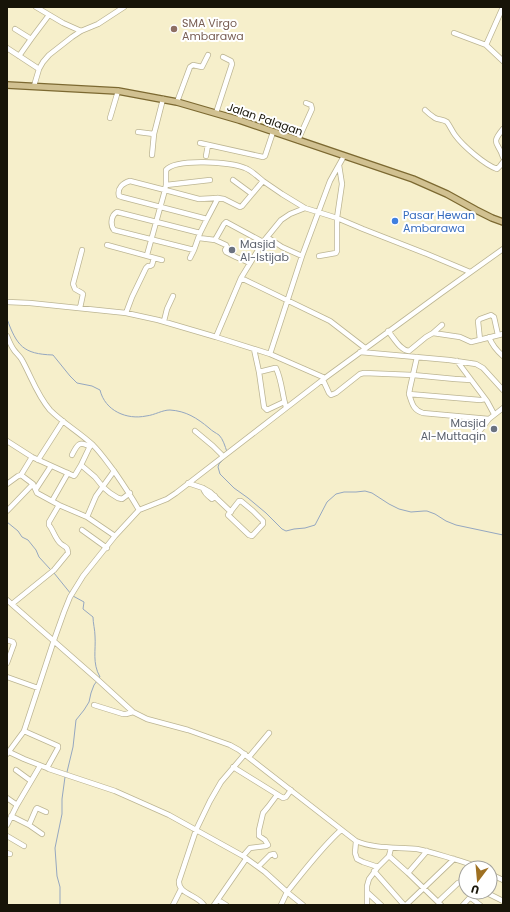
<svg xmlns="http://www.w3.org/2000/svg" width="510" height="912" font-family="Poppins,sans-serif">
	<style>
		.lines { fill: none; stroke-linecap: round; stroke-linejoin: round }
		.stream { stroke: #95a7c0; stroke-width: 1 }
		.minor-casing { stroke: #bcb593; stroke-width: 6 }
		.major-casing { stroke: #7c6931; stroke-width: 8 }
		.minor { stroke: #fff; stroke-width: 4.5 }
		.major { stroke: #d1c191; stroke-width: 5.5 }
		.education-dot { fill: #8d6e63; stroke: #fff; stroke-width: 1.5 }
		.shop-dot { fill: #3f7fe0; stroke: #fff; stroke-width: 1.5 }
		.worship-dot { fill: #6b7280; stroke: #fff; stroke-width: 1.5 }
		.labels { text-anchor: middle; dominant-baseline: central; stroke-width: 4; stroke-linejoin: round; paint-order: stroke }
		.education-label { font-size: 11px; fill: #785e54; stroke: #fff; text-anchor: start }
		.street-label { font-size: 11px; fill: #171408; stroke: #fff }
		.shop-label { font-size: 11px; fill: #366cbe; stroke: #fff; text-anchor: start }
		.worship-label { font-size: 11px; fill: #5b616d; stroke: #fff; text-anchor: start }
	</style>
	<rect width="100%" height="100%" fill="#f6efcb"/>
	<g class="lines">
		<!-- stream -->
		<path class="stream" d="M7 276V285
			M7 319C17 346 23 354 53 355L70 376 77 383 92 386 100 390C105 411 127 420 146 416 155 415 162 410 170 410 186 411 197 418 209 428 212 431 216 433 219 435 223 439 225 446 227 452
			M225 458 219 464 218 467 220 474 234 488 248 498 266 513 282 529 286 531 294 529 305 528 315 525 327 502 336 494 344 492H356L365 491 372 493 389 504 399 509 411 512 424 511H427L435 514 446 521 456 525 503 535
			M7 522 18 531 22 537 28 540 36 550 39 557 50 569
			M54 573 71 594
			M73 596 84 602 83 609 93 617C93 623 95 630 95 636 96 650 92 663 100 677L99 678
			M67 772 73 747 76 720 84 710 89 702 91 693 94 685 97 681
			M60 905V887L57 876 55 848 62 814V799L65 777"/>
		<defs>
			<path id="minor" d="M36 7 63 23 81 31
				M15 29 31 39
				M454 33 486 45 503 61
				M486 45 503 7
				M7 48 39 69
				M19 56 31 39 49 15
				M34 86 39 69 43 62 49 55 72 37 81 31 98 24 124 7
				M177 102 190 67 193 65 202 67 208 55
				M425 110C428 113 432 116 435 118 439 120 443 119 447 122 450 126 452 131 455 135 463 146 485 165 497 169L500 166 503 162
				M216 113 232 64 231 61 223 57
				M110 118 118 91
				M239 120 242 110
				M503 129C490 145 498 141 503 157
				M138 132 154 134
				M298 140 312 109 311 105 306 103
				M200 143 263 157 265 156 273 132
				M152 155 154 134 163 99
				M206 156 208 145
				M210 180 166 185 165 190 130 181C123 183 117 188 119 196L122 197 207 219 218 198
				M233 180 252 194
				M166 185V170C176 158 231 162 245 168 251 170 257 176 263 181
				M305 208 290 214 281 220 263 242 241 278 330 321 365 348
				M200 233 194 250 114 230C110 225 111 215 117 212L200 233 207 219
				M267 237 282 247 302 256
				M199 238 215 240 226 245 227 247 225 250 226 252 236 257 250 263
				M215 240 224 224 226 222 263 242
				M107 245 162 260
				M147 255 165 190 199 199 218 198 224 199 240 207 242 206 263 181 282 194 305 208 337 218 363 229 427 254 470 272
				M319 256 336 253 337 251V218L342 184 339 165
				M190 258 194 250
				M241 278 216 337 270 354
				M7 302 30 303 126 313 158 320 216 337
				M80 308 83 294 82 293 75 289 73 284 82 250
				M126 313 132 297 146 268 148 266H150L152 265 154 258
				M164 321 167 309 173 296
				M388 331C394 338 400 350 409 351L426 337 433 333 460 337 471 342 503 334
				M433 333 442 325
				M7 336C9 341 11 346 14 350 16 353 20 356 22 360 31 376 37 395 50 410 63 423 79 432 93 445 101 453 107 462 114 471 123 484 131 496 139 510
				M489 337C492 345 496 350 503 356
				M480 340 478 321 480 319 491 315 494 317 498 335
				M254 349 259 372 275 368H276C282 381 282 394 286 407
				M360 352 449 360 476 364 483 368 503 390
				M417 357 410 388 409 394 480 400 485 399
				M457 361 487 401 494 414
				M259 372 264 407 267 410 284 402
				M325 378 270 354 302 256 330 181 344 156
				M323 380 329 393 331 395 336 393 360 374 364 373 413 375 455 379 471 380
				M409 394C412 403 413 410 423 413L489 419 503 408
				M195 431 213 446 223 456
				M478 433 489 419
				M7 441 32 457 74 476 75 475 81 465
				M91 444 81 465 95 477 103 487 110 493 118 498 122 499 130 493
				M72 455C77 445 79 440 90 447
				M32 457 21 475 33 484 37 493 59 505 87 517 115 536
				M38 460 63 421
				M188 483 203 488 210 492 231 512
				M7 484 18 476 21 475
				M203 488C204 493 208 496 212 499L215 496
				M36 489 51 466
				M52 501 68 473
				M239 501H241L253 511 263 521V524L252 536 249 535 228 515Z
				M7 511 33 484
				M87 517 96 496 114 471
				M82 530 107 548
				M7 600 97 679 133 712 147 719 188 730 230 745 239 750 356 841C375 849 396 847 417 849 427 851 437 854 447 857 457 860 469 863 479 868
				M12 604 54 570 68 553C68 546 64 547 60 543 55 538 53 530 49 525V522L59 505
				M7 640 13 642 14 644 7 663
				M7 677 38 688
				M94 705 123 714H126L133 712
				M24 731 58 746V748L47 768 49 769 115 791 169 815 243 856 265 872 287 892 281 905
				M7 751 24 759 47 768
				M7 754 24 731 54 640 64 612 70 597 83 576 115 536 139 510 167 499 176 493 325 378 440 294 503 249
				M249 757 269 733
				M233 767 283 798 286 797 291 790
				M16 770 31 781
				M7 798 17 805
				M11 816 29 825 42 834
				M7 825 17 805 40 766
				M29 825 36 809 37 808 46 812
				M7 836 24 846
				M356 841 355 853 357 859 363 862 378 867
				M7 853 10 854
				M243 856 250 848 266 846 268 845 265 840 259 836V830L263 813 268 807 277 795
				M389 856 408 873 441 905
				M258 867 270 855 274 854 275 856
				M374 871 404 905
				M408 873 427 851
				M490 874 503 880
				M485 892 503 901
				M368 893 381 905
				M471 898 480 905
				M218 900 226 905
				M438 902 458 883 461 882 466 884
				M173 905 181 889
				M204 905C196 894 178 894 179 881L196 830 210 801 221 782 245 754
				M214 905 246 859
				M303 905 287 892C304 871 321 848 341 830
				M367 905V886L369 879 378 867 389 856 391 848
				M406 905 454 859
				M463 905 475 892"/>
			<path id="major" d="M7 85 118 91 177 102 239 120 413 179 447 194 476 210 492 218 503 222"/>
		</defs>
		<!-- minor casing -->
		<use href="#minor" class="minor-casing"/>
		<!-- major casing -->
		<use href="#major" class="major-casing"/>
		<!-- minor -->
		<use href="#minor" class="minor"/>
		<!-- major -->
		<use href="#major" class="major"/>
	</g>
	<!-- markers -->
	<circle class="education-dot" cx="174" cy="29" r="4"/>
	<circle class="shop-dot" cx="395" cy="221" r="4"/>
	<g class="worship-dot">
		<circle cx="232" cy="250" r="4"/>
		<circle cx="494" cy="429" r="4"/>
	</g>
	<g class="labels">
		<!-- education labels -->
		<g class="education-label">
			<text x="182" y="23">SMA Virgo<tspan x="182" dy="13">Ambarawa</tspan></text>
		</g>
		<!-- street labels -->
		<g class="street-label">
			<text transform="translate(265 119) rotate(19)">Jalan Palagan</text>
		</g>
		<!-- shop labels -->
		<g class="shop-label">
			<text x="403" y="215">Pasar Hewan<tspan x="403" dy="13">Ambarawa</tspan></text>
		</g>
		<!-- worship labels -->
		<g class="worship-label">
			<text x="240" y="244">Masjid<tspan x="240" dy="13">Al-Istijab</tspan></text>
			<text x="486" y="423" text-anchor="end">Masjid<tspan x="486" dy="13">Al-Muttaqin</tspan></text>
		</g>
	</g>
	<!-- border -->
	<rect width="510" height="912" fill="none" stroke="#171408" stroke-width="16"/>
	<!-- north arrow -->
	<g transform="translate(478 880) rotate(196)"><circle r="19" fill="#ffffff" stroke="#a2a19c"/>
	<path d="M0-3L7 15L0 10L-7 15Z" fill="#9e7022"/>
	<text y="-6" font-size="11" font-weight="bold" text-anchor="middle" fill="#171408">U</text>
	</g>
</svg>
